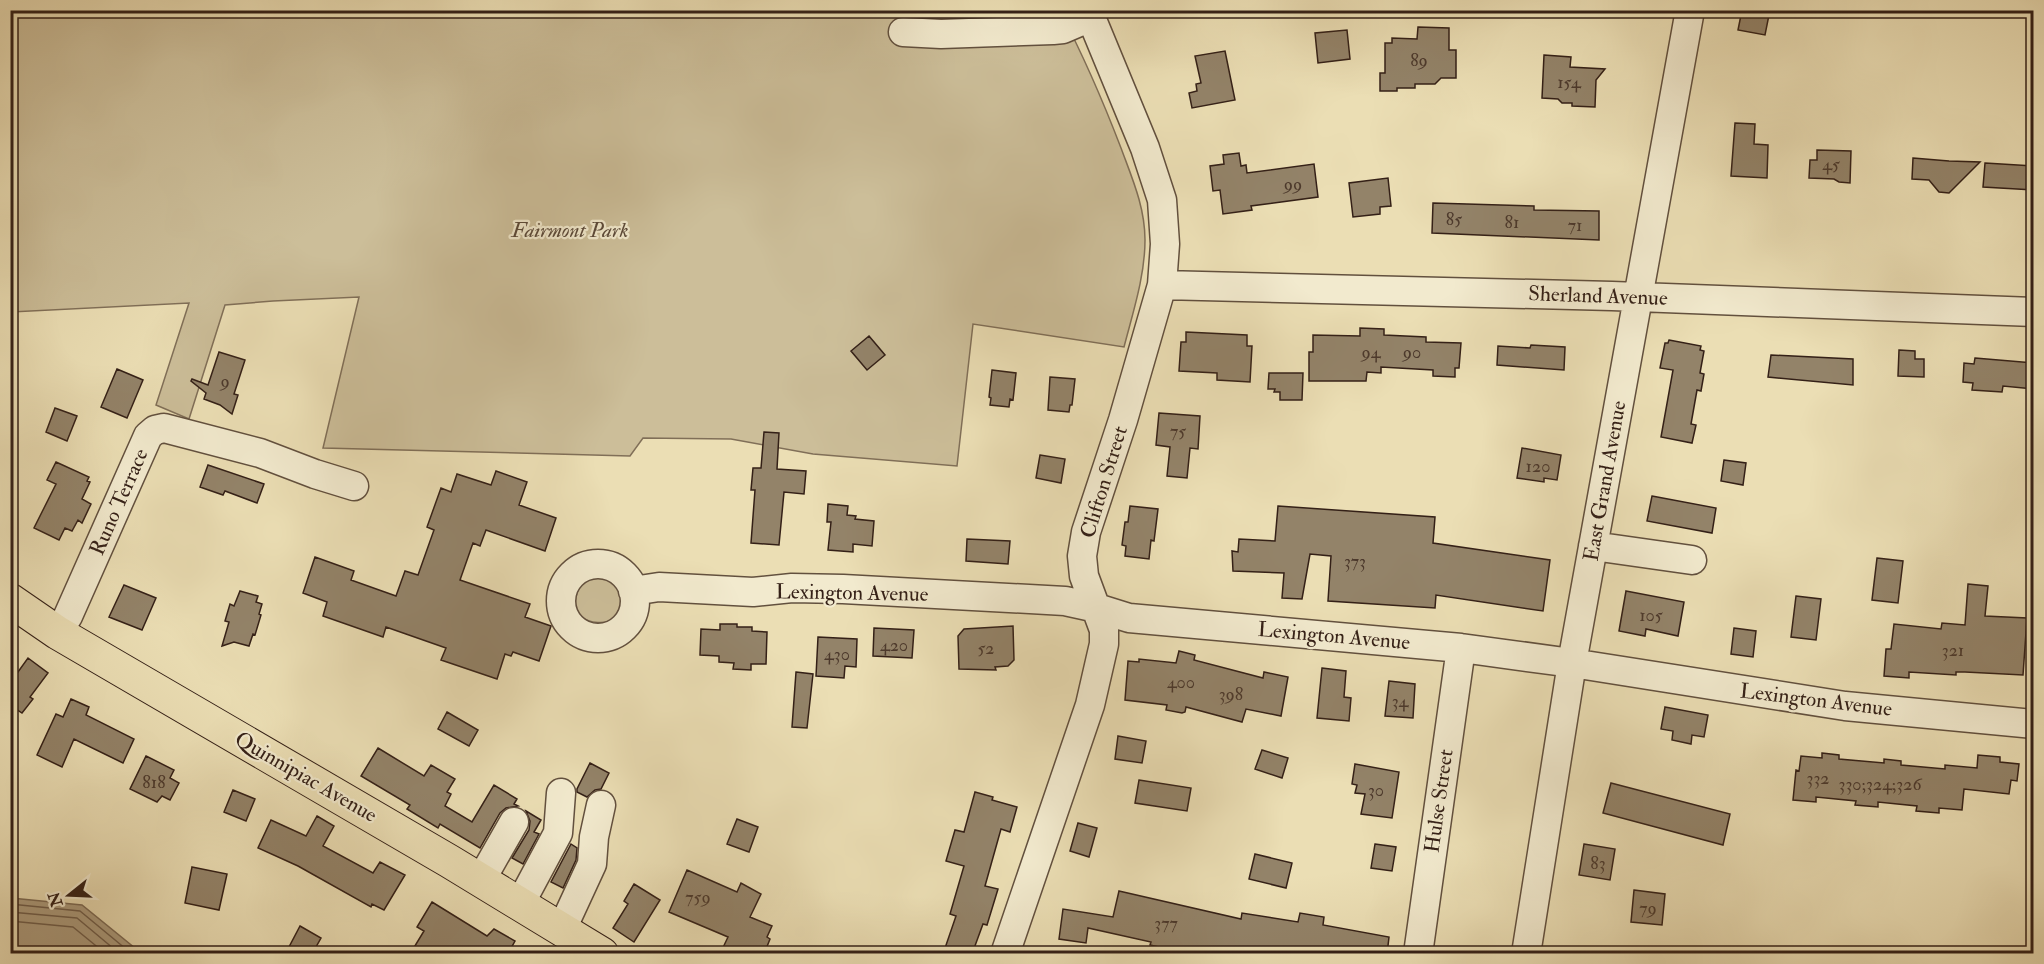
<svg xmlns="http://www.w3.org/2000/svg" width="2044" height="964" font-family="'IM FELL Double Pica',serif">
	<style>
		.green { fill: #ccbe99; stroke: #806f58; stroke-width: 1.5 }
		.water { fill: #ad9d7f; stroke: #7d6b55; stroke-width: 1.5 }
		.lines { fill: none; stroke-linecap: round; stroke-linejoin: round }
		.shore { stroke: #705e4b; stroke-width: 1.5 }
		.building { fill: #938369; stroke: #342017; stroke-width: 1.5 }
		.minor-casing { stroke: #62503e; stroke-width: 31 }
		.major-casing { stroke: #342017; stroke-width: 35 }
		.minor { stroke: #f2eace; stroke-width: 28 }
		.major { stroke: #ebdeb4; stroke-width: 33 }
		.labels { text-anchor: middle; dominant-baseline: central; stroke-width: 4.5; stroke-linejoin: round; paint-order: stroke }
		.number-label { font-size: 18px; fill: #4c392c }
		.park-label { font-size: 21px; font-style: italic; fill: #5a4838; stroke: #f2eace }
		.street-label { font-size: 21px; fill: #342017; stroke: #f2eace }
	</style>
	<rect width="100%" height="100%" fill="#ebdeb4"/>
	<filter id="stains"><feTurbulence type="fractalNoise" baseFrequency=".00333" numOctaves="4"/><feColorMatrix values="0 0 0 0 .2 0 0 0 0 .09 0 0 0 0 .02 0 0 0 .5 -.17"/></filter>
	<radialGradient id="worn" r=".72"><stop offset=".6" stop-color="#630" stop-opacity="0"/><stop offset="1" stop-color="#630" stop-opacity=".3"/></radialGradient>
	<!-- green -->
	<path class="green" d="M10 11H1060C1083 55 1103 101 1121 148 1132 178 1145 207 1145 240 1145 276 1133 312 1124 347L973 324 957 466 813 454 731 439 643 438 630 456 323 448 359 297 273 301 225 305 189 419 156 405 189 303 11 312Z
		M592 576 610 578C618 583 624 590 625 600 626 632 568 629 576 597 578 587 582 581 592 576Z"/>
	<!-- water -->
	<path class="water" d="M11 898 82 905 141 953H11Z"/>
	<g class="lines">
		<!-- shore -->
		<path class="shore" d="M10 904 80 911 132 954
			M10 912 77 918 120 954
			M10 921 73 927 106 954"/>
	</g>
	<!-- building -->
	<path class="building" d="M1742 10H1770L1765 35 1738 30Z
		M1418 27 1449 28V50H1456V78H1441L1435 84H1415V88H1397V91H1380V73H1385V43H1392V38L1417 39Z
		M1347 30 1350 59 1318 63 1315 33Z
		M1225 51 1235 100 1192 108 1189 93 1197 91 1196 84 1201 83 1195 56Z
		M1544 55 1571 57 1570 67 1605 69 1596 80 1595 107 1572 106V103H1562L1558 99 1542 98Z
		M1735 123 1755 124 1754 144 1768 145 1767 178 1731 176Z
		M1817 150 1851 151 1850 183 1839 182 1834 179 1809 178 1810 160H1817Z
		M1239 153 1241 166 1246 165 1247 173 1314 164 1318 197 1251 206 1252 210 1223 214 1220 190 1213 191 1210 166 1224 164 1223 155Z
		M1913 158 1949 161 1980 162 1949 193 1939 192 1929 180 1912 179Z
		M1985 163 2034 166V190L1983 187Z
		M1388 178 1391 206 1380 207V214L1353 217 1349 183Z
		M1433 203 1534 206V210L1599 211V240L1432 233Z
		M1360 328 1384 329V335L1426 337V342L1461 343 1459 368H1455V377L1433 376V370L1381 367V373L1367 372 1366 381H1309V352H1313V335L1360 336Z
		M1186 332 1247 335V346H1252L1250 382 1217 380V373L1179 371 1181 342H1186Z
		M869 336 885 355 867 370 851 351Z
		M1669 340 1701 346 1700 350 1704 351 1700 373 1704 374 1701 391 1697 390 1691 424 1696 425 1692 443 1661 437 1673 370 1660 368 1665 343H1668Z
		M1531 345 1565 347 1564 370 1497 365 1498 346 1530 348Z
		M1899 350 1915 351V359H1924V377L1898 376Z
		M219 352 245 360 234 394 238 395 232 414 220 405 204 399 206 393 191 381 192 379 208 385Z
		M1771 355 1853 359V385L1768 377Z
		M1975 358 2034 363V389L2003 386 2002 392 1972 390 1973 383 1963 382 1964 363 1974 364Z
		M117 369 143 380 127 418 101 407Z
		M992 370 1016 373 1013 400 1010 399 1009 407 990 405 991 398 989 397Z
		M1269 373H1303L1302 400H1280V392H1274L1275 389H1268Z
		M1050 377 1075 379 1072 405H1070L1069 412 1048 410Z
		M55 408 77 416 67 441 46 432Z
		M1159 413 1200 416 1198 449 1190 448 1187 478 1167 476 1170 447 1156 445Z
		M764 432 779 433 777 469 806 471 804 494 784 492 779 545 751 543 755 490H751L753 468H761Z
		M1522 448 1561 455 1557 480 1544 478V482L1517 478Z
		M1040 455 1065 459 1061 483 1036 478Z
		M1724 460 1746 463 1743 485 1721 481Z
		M56 462 89 477 87 481 90 482 82 499 91 504 82 523 78 520 72 531 65 528 59 540 34 528 56 484 47 480Z
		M208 465 264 484 257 503 225 491 223 495 200 487Z
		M496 471 527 482 519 505 556 518 545 551 486 530 480 546 473 543 460 580 530 604 525 617 551 626 539 661 513 652 511 656 505 654 497 679 441 660 446 648 386 627 383 637 323 616 327 602 303 593 315 557 354 571 351 580 396 596 405 571 418 575 434 530 427 527 441 488 451 492 457 474 491 485Z
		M1652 496 1716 508 1712 533 1647 521Z
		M828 504 848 506 847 515 856 516 855 519 874 521 872 546 853 544V552L828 550 831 522H827Z
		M1130 506 1158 509 1154 541 1151 540 1149 559 1125 556 1126 546 1122 545 1125 522H1128Z
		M1278 506 1435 517 1433 543 1550 560 1543 611 1436 595 1435 608 1328 601 1331 556 1310 554 1302 599 1282 598 1284 573 1233 571 1232 551 1238 552 1239 539 1275 541Z
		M967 539 1010 541 1008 564 966 561Z
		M1877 558 1903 561 1898 603 1872 600Z
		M1968 584 1988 586 1985 616 2027 618 2023 675 1965 672H1956V675L1909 672V678L1884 676 1886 649H1891L1894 624 1941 629 1942 623 1965 625Z
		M124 585 156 598 142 630 109 617Z
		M240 591 258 596 256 602 262 604 259 614 261 615 255 635 253 634 249 646 234 642 222 646 229 622 225 621 230 604 234 606Z
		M1626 591 1684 602 1678 636 1646 629 1645 636 1619 631Z
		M1796 596 1821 599 1816 640 1791 637Z
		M720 624H737V627H752V631L767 632 766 664H751V670L733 669 734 663 719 662V656L700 655 701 629 720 630Z
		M1013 626 1014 660 1008 666 995 667 996 670 959 669 958 636 964 629Z
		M874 628 914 630 912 658 873 656Z
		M1734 628 1756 631 1753 657 1731 654Z
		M818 637 857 639 856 667 845 666 844 678 816 676Z
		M1179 651 1195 655 1194 660 1263 678 1264 672 1288 677 1281 716 1246 709 1242 722 1186 707 1185 712 1182 713 1166 710 1167 705 1125 700 1128 661 1139 662V659L1176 663Z
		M28 658 48 673 30 697 33 699 22 713 10 705V683Z
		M1322 668 1346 671 1344 697 1351 698 1349 721 1317 718Z
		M796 672 813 674 807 728 792 727Z
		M1389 681 1415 684 1413 718 1385 716Z
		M71 699 89 707 86 715 134 739 123 763 74 739 62 767 37 755 56 714 63 717Z
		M1665 707 1708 715 1704 737 1692 735 1691 744 1672 740 1673 731 1661 729Z
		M447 712 478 730 469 746 438 729Z
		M1118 736 1146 741 1142 763 1115 759Z
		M378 748 424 776 431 765 455 779 447 792 451 794 445 806 472 822 494 785 517 799 514 804 518 806 506 808 500 813 480 848 440 824 438 828 407 809 410 805 361 776Z
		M1262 750 1288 758 1282 778 1255 769Z
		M1822 753 1839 755V759L1884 763V759L1901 761V765L1945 769V765L1977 768 1978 755 2000 757V762L2019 764 2017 781 2011 780 2009 794 1964 789 1962 810 1939 808V813L1916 811 1917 806 1878 802V807L1855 805 1856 801 1816 797V802L1793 800 1796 770 1799 771 1801 756 1822 758Z
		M146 756 174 770 170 778 179 783 170 800 162 796 157 802 130 789Z
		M590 763 609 773 601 789 595 790 587 797 577 792V789Z
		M1355 764 1399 772 1392 818 1361 814 1365 794 1355 793 1357 785 1352 784Z
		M1139 780 1191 788 1187 811 1135 803Z
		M1611 783 1730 814 1723 845 1603 813Z
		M233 790 255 799 246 821 224 812Z
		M975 792 993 797 992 800 1017 807 1010 832 1001 829 985 886 998 889 987 925 983 924 972 954H943L956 916 950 914 964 866 946 861 955 830 964 832Z
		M526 811 541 820 534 832 539 834 523 864 512 858 529 830 530 821Z
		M317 816 334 826 323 846 373 873 380 862 405 875 384 910 372 904 371 907 298 866 258 848 271 820 306 836Z
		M737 819 758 827 749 852 727 844Z
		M1078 823 1097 828 1089 857 1070 851Z
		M571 844 577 848 576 860 563 888 551 882Z
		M1375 844 1396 847 1392 871 1371 868Z
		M1584 844 1615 849 1610 880 1579 875Z
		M1255 854 1292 863 1286 888 1249 879Z
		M192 867 227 874 219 910 185 903Z
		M687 870 737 892 741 883 761 894 750 917 772 926 767 937 770 939 764 954H720L728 937 669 912Z
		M634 884 660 900 634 942 613 928 628 904 624 901Z
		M1634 890 1665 894 1662 925 1631 922Z
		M1119 891 1241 919 1242 913 1298 922 1300 913 1324 917 1323 925 1389 937 1387 954 1368 950 1367 954H1190L1150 945 1151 942 1088 928 1086 943 1059 939 1063 909 1113 917Z
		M432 902 487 936 494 929 515 941 510 950 516 954H410L424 931 417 927Z
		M300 926 321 938 312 954H301L289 947Z"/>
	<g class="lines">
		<defs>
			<path id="minor" d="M903 32 941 34 1053 30 1063 29 1091 17
				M1162 285 1612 296 2034 312
				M1593 546 1692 560
				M561 601a37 37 0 1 1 74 0a37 37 0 1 1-74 0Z
				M633 591 659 587 753 592 792 588 843 589 1065 601 1097 608 1129 618 1461 648 1572 663 1845 706 2034 724
				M58 633 68 616 148 436 155 430 164 428 260 453 315 474 354 486
				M481 880 514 822
				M520 904 558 833 561 793
				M562 929 592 864 594 837 601 805
				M1005 954 1090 705 1104 644V630L1084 576 1082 556 1086 532 1123 420 1162 285 1165 244 1162 200 1145 148 1088 10
				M1418 954 1461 648
				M1526 954 1572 663 1690 10"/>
			<path id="major" d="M10 600 58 633 449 861 602 954"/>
		</defs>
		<!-- minor casing -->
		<use href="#minor" class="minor-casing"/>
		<!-- major casing -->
		<use href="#major" class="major-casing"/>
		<!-- minor -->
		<use href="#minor" class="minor"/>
		<!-- major -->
		<use href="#major" class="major"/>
	</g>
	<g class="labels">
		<!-- number labels -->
		<g class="number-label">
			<text x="1419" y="60">89</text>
			<text x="1569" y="82">154</text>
			<text x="1831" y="164">45</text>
			<text x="1293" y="184">99</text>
			<text x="1454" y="219">85</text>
			<text x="1512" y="222">81</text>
			<text x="1575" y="225">71</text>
			<text x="1371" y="352">94</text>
			<text x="1412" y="352">90</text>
			<text x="225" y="381">9</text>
			<text x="1178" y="431">75</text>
			<text x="1538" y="466">120</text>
			<text x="1355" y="561">373</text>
			<text x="1651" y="615">105</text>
			<text x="894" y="645">420</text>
			<text x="986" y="648">52</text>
			<text x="1953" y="650">321</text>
			<text x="837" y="654">430</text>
			<text x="1181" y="682">400</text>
			<text x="1231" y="694">398</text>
			<text x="1400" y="701">34</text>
			<text x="1818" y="778">332</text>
			<text x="154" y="782">818</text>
			<text x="1880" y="784">330;324;326</text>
			<text x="1376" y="790">30</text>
			<text x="1598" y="863">83</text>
			<text x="698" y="897">759</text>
			<text x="1648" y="908">79</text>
			<text x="1166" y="923">377</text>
		</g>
		<!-- park labels -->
		<g class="park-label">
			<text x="570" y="230">Fairmont Park</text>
		</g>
		<!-- street labels -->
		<g class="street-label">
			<text transform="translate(1598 296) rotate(2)">Sherland Avenue</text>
			<text transform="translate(1605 481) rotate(-80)">East Grand Avenue</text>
			<text transform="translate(1104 482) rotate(-73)">Clifton Street</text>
			<text transform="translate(119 502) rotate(-66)">Runo Terrace</text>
			<text transform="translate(852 593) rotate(1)">Lexington Avenue</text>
			<text transform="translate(1334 636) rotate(5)">Lexington Avenue</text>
			<text transform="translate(1816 700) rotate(7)">Lexington Avenue</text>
			<text transform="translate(306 777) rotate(30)">Quinnipiac Avenue</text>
			<text transform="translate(1439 801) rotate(-82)">Hulse Street</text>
		</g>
	</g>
	<!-- margin -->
	<rect width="2044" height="964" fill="none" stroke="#ebdeb4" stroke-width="36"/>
	<rect x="12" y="12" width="2020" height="940" fill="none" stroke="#342017" stroke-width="3"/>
	<rect x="18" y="18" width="2008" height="928" fill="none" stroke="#342017" stroke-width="1.5"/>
	<!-- north arrow -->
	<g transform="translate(69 895) rotate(252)" stroke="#f2eace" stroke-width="4.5" paint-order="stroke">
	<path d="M0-4.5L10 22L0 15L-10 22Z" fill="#342017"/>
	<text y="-9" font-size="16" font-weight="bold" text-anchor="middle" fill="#342017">N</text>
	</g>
	<rect width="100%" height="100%" filter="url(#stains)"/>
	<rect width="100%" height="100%" fill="url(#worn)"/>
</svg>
